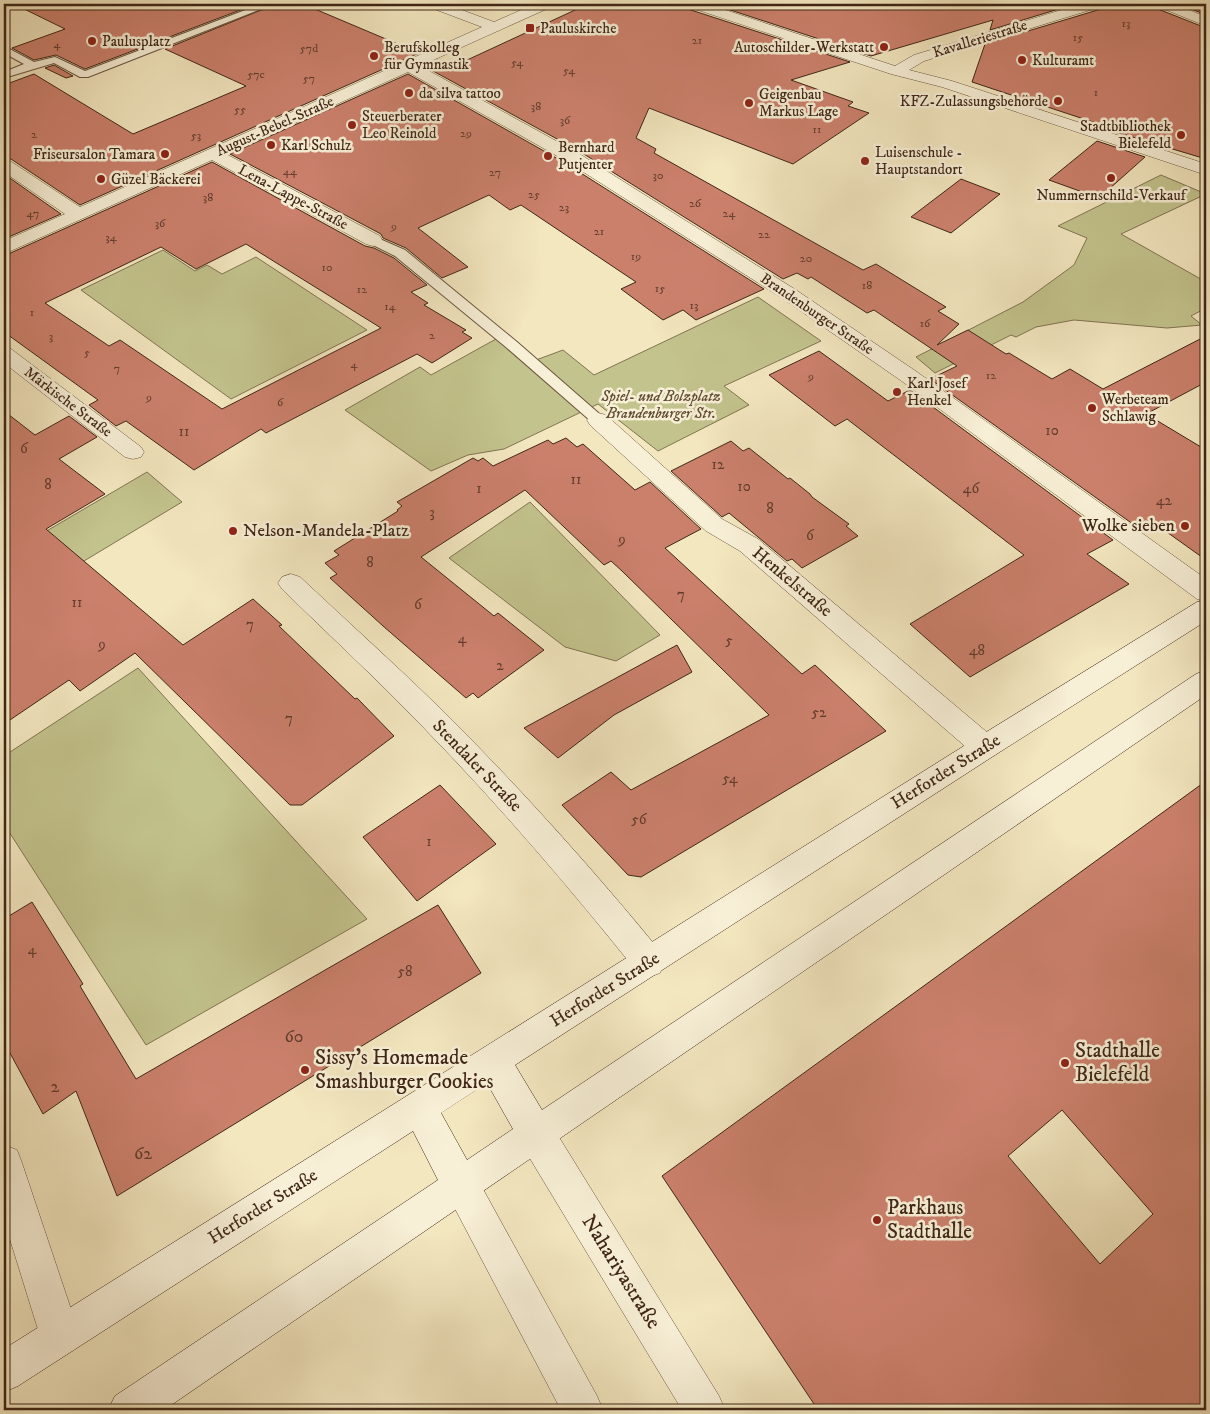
<svg xmlns="http://www.w3.org/2000/svg" width="1210" height="1414" font-family="'IM FELL DW Pica',serif">
	<style>
		.green { fill: #c3c38d; stroke: #817452 }
		.building { fill: #cb806c; stroke: #3f2616; fill-rule: evenodd }
		.lines { fill: none; stroke-linecap: round; stroke-linejoin: round }
		.lane-casing { stroke: #6c5640; stroke-width: 2 }
		.street-casing { stroke: #6c5640; stroke-width: 1 }
		.secondary-casing { stroke: #3f2616; stroke-width: 1 }
		.lane { fill: #f7efd6; fill-rule: evenodd }
		.street { fill: #f7efd6; fill-rule: evenodd }
		.secondary { fill: #f7efd6; fill-rule: evenodd }
		.poi-dot { fill: #8f2418; stroke: #f7efd6; stroke-width: 2 }
		.labels { text-anchor: middle; dominant-baseline: central; stroke-width: 5; stroke-linejoin: round; paint-order: stroke }
		.far-number-label { font-size: 12px; fill: #623c2c }
		.far-poi-label { font-size: 15px; fill: #3f2616; stroke: #f7efd6; text-anchor: start }
		.far-street-label { font-size: 15px; fill: #3f2616; stroke: #f7efd6 }
		.far-park-label { font-size: 15px; font-style: italic; fill: #604d34; stroke: #f7efd6 }
		.number-label { font-size: 15px; fill: #623c2c }
		.poi-label { font-size: 18px; fill: #3f2616; stroke: #f7efd6; text-anchor: end }
		.street-label { font-size: 18px; fill: #3f2616; stroke: #f7efd6 }
		.near-number-label { font-size: 18px; fill: #623c2c }
		.near-poi-label { font-size: 21px; fill: #3f2616; stroke: #f7efd6; text-anchor: start }
		.near-street-label { font-size: 21px; fill: #3f2616; stroke: #f7efd6 }
	</style>
	<rect width="100%" height="100%" fill="#f3e7c0"/>
	<filter id="stains"><feTurbulence type="fractalNoise" baseFrequency=".004" numOctaves="4"/><feColorMatrix values="0 0 0 0 .2 0 0 0 0 .09 0 0 0 0 .02 0 0 0 .5 -.17"/></filter>
	<radialGradient id="worn" r=".72"><stop offset=".6" stop-color="#630" stop-opacity="0"/><stop offset="1" stop-color="#630" stop-opacity=".3"/></radialGradient>
	<!-- green -->
	<path class="green" d="M1161 175 1206 194 1121 234 1206 282V308L1191 316 1202 325 1167 328 1074 320 1036 327 1016 337 1011 335 935 373 916 357 1023 302 1074 265 1087 238 1058 226Z
		M163 250 195 271 207 265 222 274 256 257 367 330 231 399 81 290Z
		M758 297 821 341 724 386 749 405 658 451 598 404 504 449 468 455 431 471 345 410 420 367 431 375 505 334 536 360 563 350 594 375Z
		M147 472 182 502 84 561 20 604 30 620 4 636V556Z
		M530 502 660 635 616 661 565 647 449 558Z
		M138 668 367 919 146 1045 4 824V756Z"/>
	<!-- building -->
	<path class="building" d="M14 4H256L85 69 56 55 34 60 12 48 65 29Z
		M276 4H303L419 53 80 205 11 159 4 158V85L34 74 133 134 246 86 165 49Z
		M588 4H685L688 9 850 62 791 80 853 102 848 106 869 113 793 164 649 108 636 138 656 149 654 153 863 270 876 264 946 307 938 311 959 324 937 345 968 330 1006 354 1009 353 1052 379 1070 369 1103 389 1206 336V382L1146 414 1206 450V560L1150 520 1137 527 930 379 957 366 874 310 867 313 811 277 808 279 797 273 783 279 579 151 424 66 437 60 452 67Z
		M712 4H1075L990 30 993 20 871 56Z
		M1104 4H1155L1158 9 1206 28V159L1109 130 1111 128 972 82 985 44 1101 9Z
		M1179 4H1206V15Z
		M54 65 73 76 66 78 45 68Z
		M408 74 565 163 764 289 696 320 683 310 663 320 621 289 636 282 521 205 510 210 489 195 418 228 468 267 442 278 406 248 383 238 381 234 230 154Z
		M1097 141 1145 157 1099 198 1049 180Z
		M212 162 365 246 374 248 394 258 427 285 411 292 428 303 424 305 466 330 462 332 472 338 432 363 417 354 266 433 261 429 194 470 126 421 116 426 89 405 98 400 4 332V256ZM246 244 381 328 222 409 120 340 109 346 45 303 161 247 196 269Z
		M4 174 61 214 4 239Z
		M961 179 1000 194 951 233 911 217Z
		M819 351 888 401 910 390 1113 540 1087 554 1129 584 970 677 910 624 1024 555 847 419 835 426 769 375Z
		M4 411 35 435 69 416 97 437 59 459 105 494 46 529 183 645 253 599 282 625 279 626 355 699 357 698 394 736 302 805H290L135 653 80 691 69 680 4 724Z
		M566 438 577 447 583 444 635 490 650 482 701 529 665 548 802 674 815 665 886 731 641 877 628 875 562 805 611 772 631 790 769 715 622 571 611 561 604 565 525 490 421 557 494 616 498 613 544 650 478 698 473 693 466 698 383 626 330 578 337 574 325 563 339 555 334 551 398 511 397 510 402 506 397 502 473 458 478 461 483 458 493 466 548 440 553 444Z
		M731 441 743 451 749 448 788 479 790 478 810 494 812 497 849 524 846 526 858 536 802 568 792 559 787 561 729 513 722 517 671 471Z
		M677 645 692 672 614 715 558 758 524 728Z
		M1206 781V1410H818L662 1176ZM1062 1110 1153 1214 1100 1264 1008 1156Z
		M440 785 496 844 417 901 363 837Z
		M32 902 83 984 80 986 136 1079 438 905 481 973 117 1196 76 1091 43 1114 4 1042V919Z"/>
	<g class="lines">
		<defs>
			<path id="lane" d="M261 4H274L88 77H80L54 63 4 78V72L24 64 4 53V46L34 62 55 57 85 71Z
				M373 236 405 250 517 342 603 417 605 420 603 423H593L507 348 395 256 369 243 367 240 369 237Z"/>
			<path id="street" d="M427 4H446L494 22 535 4H553L551 7 420 66 578 153 796 290 917 372 1206 579V601L1197 599 903 382 782 298 566 161 408 72 226 154 380 236 382 240 380 244 373 246 366 244 212 160 4 254V241L65 214 4 172V160L10 161 80 207 482 27 429 7Z
				M687 4H707L895 66 914 55 1081 4H1102L1100 7 924 61 909 70 952 81 1206 164V175L942 87 891 74 689 7Z
				M1157 4H1175L1206 17V26L1159 7Z
				M4 347 11 349 141 447 144 452 141 457 133 459 125 457 4 363Z
				M598 413 606 415 722 519 758 539 995 739 999 747 995 755 985 759 975 755 740 551 706 531 590 425 587 420 590 415Z
				M291 574 300 577C348 622 397 666 444 712 520 788 592 868 660 951L665 962 660 973 649 977 638 973C570 888 499 805 423 727 378 680 329 635 282 589L278 583 282 577Z
				M536 1116 549 1121 719 1396 725 1410H682L523 1147 518 1134 523 1121Z
				M4 1145 17 1150 22 1163 80 1336 74 1350 60 1356 46 1350 40 1336 4 1220Z
				M460 1166 473 1171 597 1396 603 1410H561L442 1184 447 1171Z"/>
			<path id="secondary" d="M1206 600V621L995 755 515 1065 542 1110 1196 674 1206 670V695L164 1410H108L115 1396 438 1180 413 1131 18 1386 4 1392V1349L975 739 1197 602ZM487 1083 513 1129 467 1160 441 1113Z"/>
		</defs>
		<!-- lane casing -->
		<use href="#lane" class="lane-casing"/>
		<!-- street casing -->
		<use href="#street" class="street-casing"/>
		<!-- secondary casing -->
		<use href="#secondary" class="secondary-casing"/>
		<!-- lane -->
		<use href="#lane" class="lane"/>
		<!-- street -->
		<use href="#street" class="street"/>
		<!-- secondary -->
		<use href="#secondary" class="secondary"/>
	</g>
	<!-- markers -->
	<g class="poi-dot">
		<rect x="525" y="23" width="10" height="10" rx="2.5"/>
		<circle cx="92" cy="41" r="5"/>
		<circle cx="884" cy="47" r="5"/>
		<circle cx="374" cy="56" r="5"/>
		<circle cx="1022" cy="60" r="5"/>
		<circle cx="409" cy="93" r="5"/>
		<circle cx="1058" cy="101" r="5"/>
		<circle cx="749" cy="103" r="5"/>
		<circle cx="352" cy="125" r="5"/>
		<circle cx="1181" cy="135" r="5"/>
		<circle cx="271" cy="145" r="5"/>
		<circle cx="165" cy="154" r="5"/>
		<circle cx="548" cy="156" r="5"/>
		<circle cx="865" cy="161" r="5"/>
		<circle cx="1111" cy="178" r="5"/>
		<circle cx="101" cy="179" r="5"/>
		<circle cx="897" cy="392" r="5"/>
		<circle cx="1092" cy="408" r="5"/>
		<circle cx="1185" cy="526" r="5"/>
		<circle cx="233" cy="531" r="5"/>
		<circle cx="1065" cy="1063" r="5"/>
		<circle cx="305" cy="1070" r="5"/>
		<circle cx="877" cy="1220" r="5"/>
	</g>
	<g class="labels">
		<!-- far-number labels -->
		<g class="far-number-label">
			<text x="1126" y="23">13</text>
			<text x="1078" y="37">15</text>
			<text x="697" y="40">21</text>
			<text x="57" y="44">4</text>
			<text x="309" y="48">57d</text>
			<text x="517" y="62">54</text>
			<text x="569" y="70">54</text>
			<text x="256" y="74">57c</text>
			<text x="309" y="78">57</text>
			<text x="1096" y="92">1</text>
			<text x="536" y="106">38</text>
			<text x="240" y="109">55</text>
			<text x="565" y="120">36</text>
			<text x="817" y="129">11</text>
			<text x="466" y="133">29</text>
			<text x="34" y="134">2</text>
			<text x="196" y="135">53</text>
			<text x="290" y="171">44</text>
			<text x="495" y="172">27</text>
			<text x="658" y="175">30</text>
			<text x="534" y="194">25</text>
			<text x="208" y="197">38</text>
			<text x="695" y="203">26</text>
			<text x="564" y="207">23</text>
			<text x="33" y="213">47</text>
			<text x="729" y="213">24</text>
			<text x="160" y="223">36</text>
			<text x="394" y="226">9</text>
			<text x="599" y="231">21</text>
			<text x="764" y="234">22</text>
			<text x="111" y="237">34</text>
			<text x="636" y="256">19</text>
			<text x="806" y="258">20</text>
			<text x="327" y="267">10</text>
			<text x="867" y="285">18</text>
			<text x="660" y="288">15</text>
			<text x="362" y="289">12</text>
			<text x="694" y="305">13</text>
			<text x="390" y="306">14</text>
			<text x="32" y="312">1</text>
			<text x="925" y="323">16</text>
			<text x="432" y="335">2</text>
			<text x="51" y="336">3</text>
			<text x="87" y="352">5</text>
			<text x="354" y="364">4</text>
			<text x="117" y="368">7</text>
			<text x="991" y="375">12</text>
			<text x="811" y="376">9</text>
			<text x="149" y="397">9</text>
			<text x="280" y="402">6</text>
		</g>
		<!-- far-poi labels -->
		<g class="far-poi-label">
			<text x="540" y="28">Pauluskirche</text>
			<text x="102" y="41">Paulusplatz</text>
			<text x="384" y="47">Berufskolleg<tspan x="384" dy="17">für Gymnastik</tspan></text>
			<text x="874" y="47" text-anchor="end">Autoschilder-Werkstatt</text>
			<text x="1032" y="60">Kulturamt</text>
			<text x="419" y="93">da silva tattoo</text>
			<text x="759" y="94">Geigenbau<tspan x="759" dy="17">Markus Lage</tspan></text>
			<text x="1048" y="101" text-anchor="end">KFZ-Zulassungsbehörde</text>
			<text x="362" y="116">Steuerberater<tspan x="362" dy="17">Leo Reinold</tspan></text>
			<text x="1171" y="126" text-anchor="end">Stadtbibliothek<tspan x="1171" dy="17">Bielefeld</tspan></text>
			<text x="281" y="145">Karl Schulz</text>
			<text x="558" y="147">Bernhard<tspan x="558" dy="17">Putjenter</tspan></text>
			<text x="875" y="152">Luisenschule -<tspan x="875" dy="17">Hauptstandort</tspan></text>
			<text x="155" y="154" text-anchor="end">Friseursalon Tamara</text>
			<text x="111" y="179">Güzel Bäckerei</text>
			<text x="1111" y="195" text-anchor="middle">Nummernschild-Verkauf</text>
			<text x="907" y="383">Karl Josef<tspan x="907" dy="17">Henkel</tspan></text>
			<text x="1102" y="399">Werbeteam<tspan x="1102" dy="17">Schlawig</tspan></text>
		</g>
		<!-- far-street labels -->
		<g class="far-street-label">
			<text transform="translate(980 39) rotate(-17)">Kavalleriestraße</text>
			<text transform="translate(275 126) rotate(-24)">August-Bebel-Straße</text>
			<text transform="translate(293 197) rotate(28)">Lena-Lappe-Straße</text>
			<text transform="translate(817 314) rotate(34)">Brandenburger Straße</text>
			<text transform="translate(68 402) rotate(37)">Märkische Straße</text>
		</g>
		<!-- far-park labels -->
		<g class="far-park-label">
			<text x="661" y="396">Spiel- und Bolzplatz<tspan x="661" dy="17">Brandenburger Str.</tspan></text>
		</g>
		<!-- number labels -->
		<g class="number-label">
			<text x="1052" y="430">10</text>
			<text x="184" y="431">11</text>
			<text x="24" y="448">6</text>
			<text x="718" y="464">12</text>
			<text x="576" y="479">11</text>
			<text x="48" y="484">8</text>
			<text x="744" y="486">10</text>
			<text x="479" y="488">1</text>
			<text x="971" y="488">46</text>
			<text x="1164" y="500">42</text>
			<text x="770" y="508">8</text>
			<text x="432" y="512">3</text>
			<text x="810" y="535">6</text>
			<text x="622" y="539">9</text>
			<text x="370" y="562">8</text>
			<text x="681" y="594">7</text>
			<text x="77" y="602">11</text>
			<text x="418" y="604">6</text>
			<text x="250" y="624">7</text>
			<text x="462" y="638">4</text>
			<text x="729" y="640">5</text>
			<text x="102" y="644">9</text>
			<text x="977" y="650">48</text>
			<text x="500" y="665">2</text>
			<text x="819" y="712">52</text>
			<text x="289" y="718">7</text>
			<text x="730" y="778">54</text>
			<text x="639" y="819">56</text>
			<text x="429" y="841">1</text>
			<text x="32" y="949">4</text>
			<text x="405" y="971">58</text>
		</g>
		<!-- poi labels -->
		<g class="poi-label">
			<text x="1175" y="526">Wolke sieben</text>
			<text x="243" y="531" text-anchor="start">Nelson-Mandela-Platz</text>
		</g>
		<!-- street labels -->
		<g class="street-label">
			<text transform="translate(792 582) rotate(40)">Henkelstraße</text>
			<text transform="translate(477 766) rotate(46)">Stendaler Straße</text>
			<text transform="translate(946 772) rotate(-32)">Herforder Straße</text>
			<text transform="translate(605 990) rotate(-32)">Herforder Straße</text>
			<text transform="translate(263 1207) rotate(-32)">Herforder Straße</text>
		</g>
		<!-- near-number labels -->
		<g class="near-number-label">
			<text x="294" y="1037">60</text>
			<text x="55" y="1087">2</text>
			<text x="143" y="1154">62</text>
		</g>
		<!-- near-poi labels -->
		<g class="near-poi-label">
			<text x="1075" y="1051">Stadthalle<tspan x="1075" dy="24">Bielefeld</tspan></text>
			<text x="315" y="1058">Sissy's Homemade<tspan x="315" dy="24">Smashburger Cookies</tspan></text>
			<text x="887" y="1208">Parkhaus<tspan x="887" dy="24">Stadthalle</tspan></text>
		</g>
		<!-- near-street labels -->
		<g class="near-street-label">
			<text transform="translate(621 1272) rotate(58)">Nahariyastraße</text>
		</g>
	</g>
	<!-- margin -->
	<rect width="1210" height="1414" fill="none" stroke="#f3e7c0" stroke-width="20"/>
	<rect x="5" y="5" width="1200" height="1404" fill="none" stroke="#3f2616" stroke-width="2.5"/>
	<rect x="10" y="10" width="1190" height="1394" fill="none" stroke="#3f2616"/>
	<rect width="100%" height="100%" filter="url(#stains)"/>
	<rect width="100%" height="100%" fill="url(#worn)"/>
</svg>
